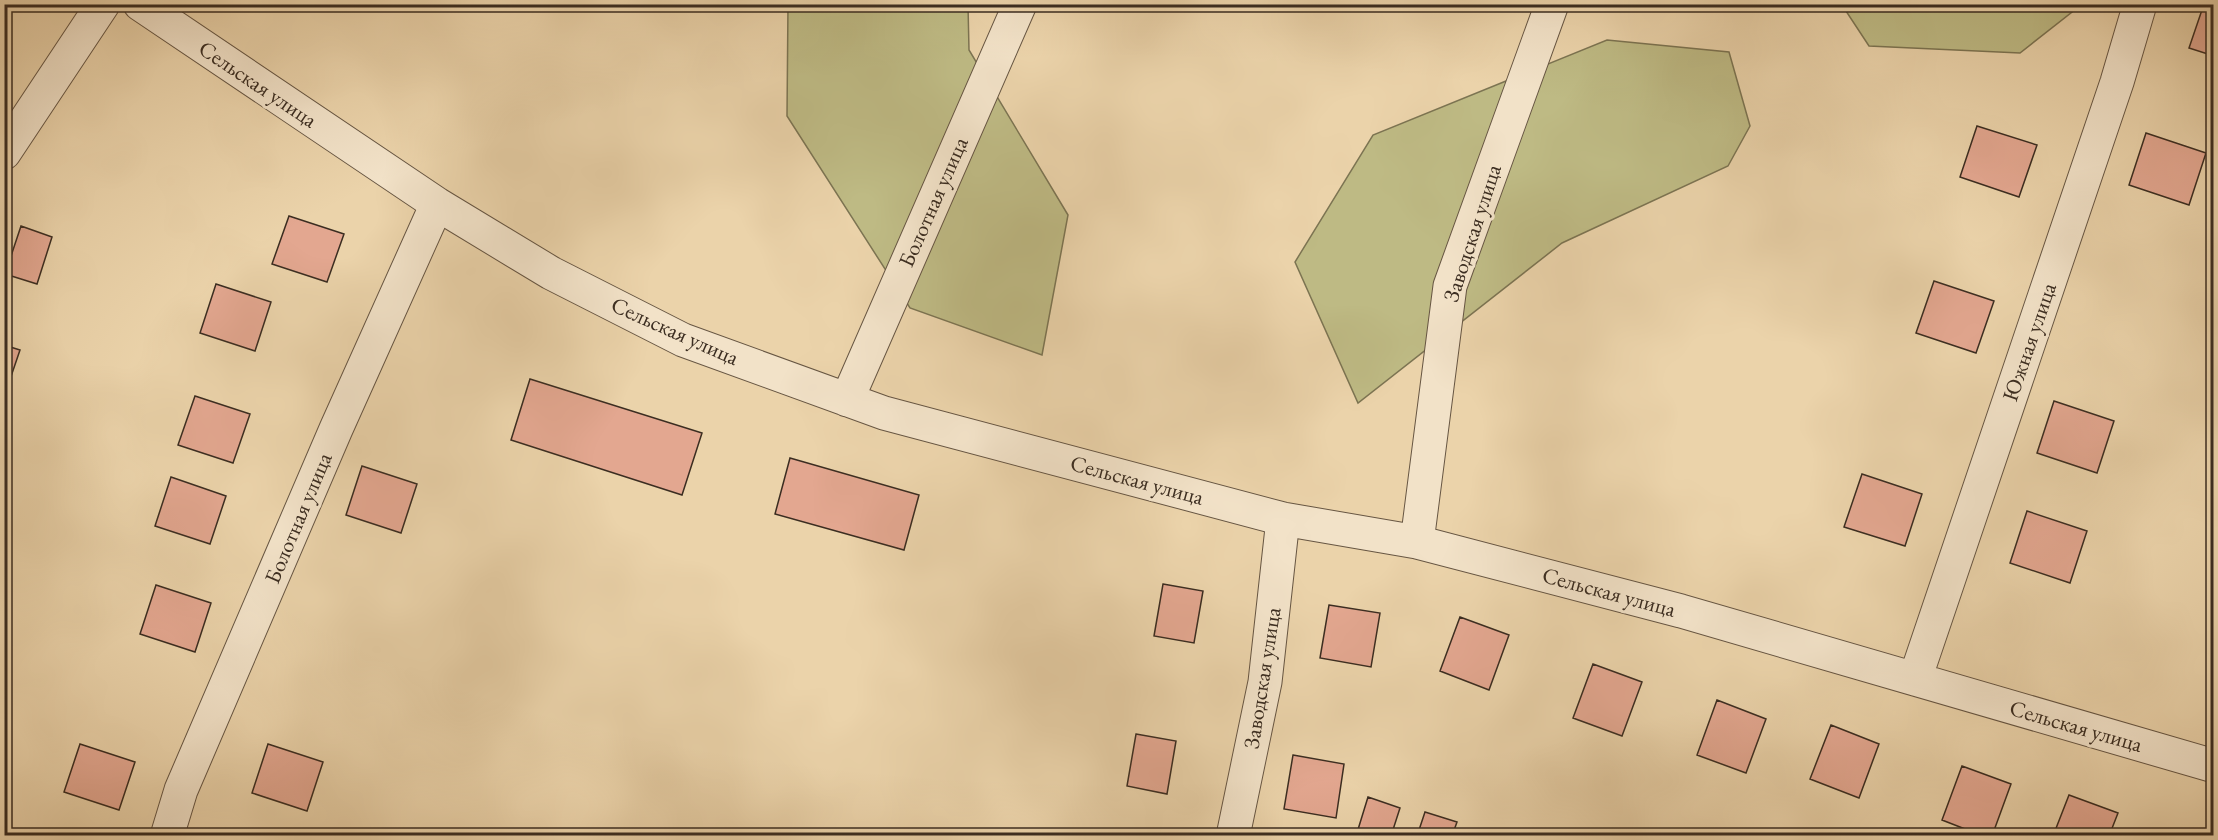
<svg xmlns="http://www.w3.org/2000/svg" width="2218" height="840" font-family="'EB Garamond',serif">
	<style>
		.green { fill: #beba84; stroke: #7c7452; stroke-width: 1.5 }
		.building { fill: #e3a790; stroke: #3b2d21; stroke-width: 1.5 }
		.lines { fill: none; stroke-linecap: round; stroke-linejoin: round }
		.minor-casing { stroke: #675643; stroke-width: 35 }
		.minor { stroke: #f2e2c8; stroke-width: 33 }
		.labels { text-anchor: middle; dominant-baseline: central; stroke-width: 6; stroke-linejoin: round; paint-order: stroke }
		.street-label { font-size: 22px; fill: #3b2d21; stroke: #f2e2c8 }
	</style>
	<rect width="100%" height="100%" fill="#ebd3aa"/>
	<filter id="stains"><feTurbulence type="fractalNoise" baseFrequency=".00333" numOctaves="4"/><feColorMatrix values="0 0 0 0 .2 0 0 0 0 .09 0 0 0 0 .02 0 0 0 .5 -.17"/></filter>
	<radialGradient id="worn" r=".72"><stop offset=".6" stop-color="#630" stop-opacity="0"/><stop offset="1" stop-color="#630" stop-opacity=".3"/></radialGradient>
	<!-- green -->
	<path class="green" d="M788 5H968L969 50 1068 215 1042 355 910 308 787 116Z
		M1842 5H2081L2020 53 1869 46Z
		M1607 40 1729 52 1750 126 1728 166 1562 243 1358 403 1295 262 1373 135Z"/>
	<!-- building -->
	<path class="building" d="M2204 4H2214V56L2189 48Z
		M1977 126 2037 145 2019 197 1960 177Z
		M2146 133 2206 153 2189 205 2129 185Z
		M289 216 344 234 327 282 272 264Z
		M21 226 52 237 37 284 5 274Z
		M1934 281 1994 301 1976 353 1916 333Z
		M216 284 271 302 255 351 200 333Z
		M4 345 20 350 4 397Z
		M530 379 702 433 682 495 511 440Z
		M195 396 250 414 233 463 178 445Z
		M2054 401 2114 421 2097 473 2037 453Z
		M790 458 919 495 904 550 775 514Z
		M362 466 417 484 401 533 346 515Z
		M1862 474 1922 494 1905 546 1844 527Z
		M171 477 226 496 210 544 155 526Z
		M2027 511 2087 531 2070 583 2010 563Z
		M1163 584 1203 591 1194 643 1154 636Z
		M156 585 211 603 195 652 140 634Z
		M1329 605 1380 613 1371 667 1320 658Z
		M1460 617 1509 635 1489 690 1440 671Z
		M1593 664 1642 682 1622 736 1573 718Z
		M1717 700 1766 719 1746 773 1697 755Z
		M1831 725 1879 744 1859 798 1810 779Z
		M1136 734 1176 741 1167 794 1127 786Z
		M80 744 135 762 119 810 64 792Z
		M268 744 323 762 307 811 252 793Z
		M1293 755 1344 764 1336 818 1284 809Z
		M1962 766 2011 784 1992 836H1983L1942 820Z
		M2069 795 2118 813 2109 836H2053Z
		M1368 797 1400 808 1391 836H1356Z
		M1425 812 1457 822 1452 836H1417Z"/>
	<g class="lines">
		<defs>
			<path id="minor" d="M140 4 437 204 551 273 683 340 884 413 1283 519 1417 542 1681 611 2214 766
				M4 153 103 4
				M847 400 1020 4
				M1417 542 1450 286 1552 4
				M1915 679 2117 82 2140 4
				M167 836 181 790 336 429 437 204
				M1233 836 1265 682 1283 519"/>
		</defs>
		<!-- minor casing -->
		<use href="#minor" class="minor-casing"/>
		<!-- minor -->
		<use href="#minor" class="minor"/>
	</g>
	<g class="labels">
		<!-- street labels -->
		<g class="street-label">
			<text transform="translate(258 84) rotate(34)">Сельская улица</text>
			<text transform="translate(933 202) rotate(-66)">Болотная улица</text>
			<text transform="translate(1472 233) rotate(-72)">Заводская улица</text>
			<text transform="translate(675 331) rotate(24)">Сельская улица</text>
			<text transform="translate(2029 342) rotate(-71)">Южная улица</text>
			<text transform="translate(1137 480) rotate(15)">Сельская улица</text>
			<text transform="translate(298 518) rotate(-67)">Болотная улица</text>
			<text transform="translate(1609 592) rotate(15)">Сельская улица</text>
			<text transform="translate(1262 678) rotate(-81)">Заводская улица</text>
			<text transform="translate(2076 726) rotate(16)">Сельская улица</text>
		</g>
	</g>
	<!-- margin -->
	<rect width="2218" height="840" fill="none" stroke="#ebd3aa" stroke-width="24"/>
	<rect x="6" y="6" width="2206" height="828" fill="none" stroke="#3b2d21" stroke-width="3"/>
	<rect x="12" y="12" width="2194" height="816" fill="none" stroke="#3b2d21" stroke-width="1.5"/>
	<rect width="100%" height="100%" filter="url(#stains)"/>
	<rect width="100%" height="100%" fill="url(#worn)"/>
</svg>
